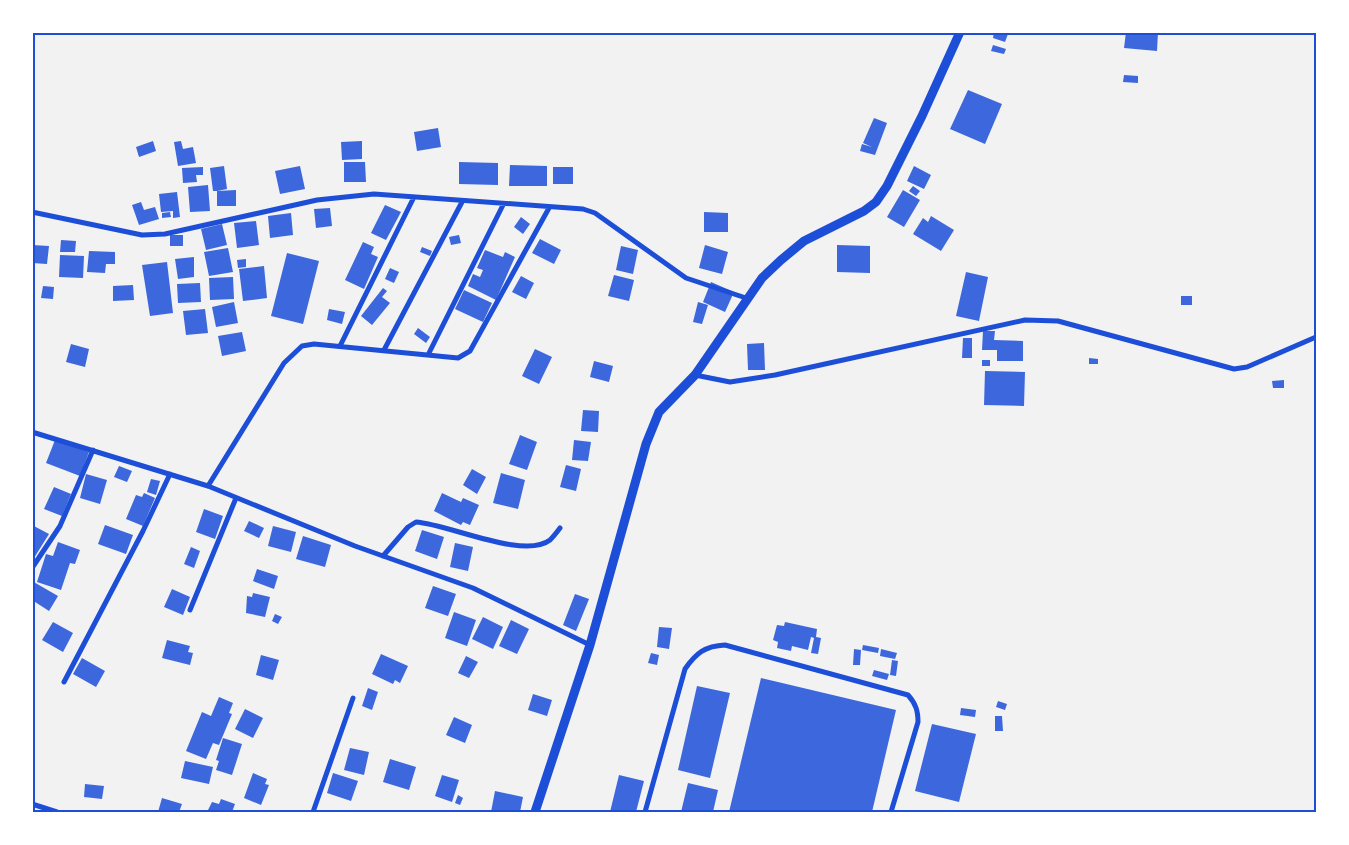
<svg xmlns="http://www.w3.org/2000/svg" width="1349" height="845" font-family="'Sofia Sans Condensed',sans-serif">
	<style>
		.building { fill: #3d67dc }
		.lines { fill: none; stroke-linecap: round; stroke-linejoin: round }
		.minor { stroke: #1d4ed8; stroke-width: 5 }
		.secondary { stroke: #1d4ed8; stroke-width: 9 }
		.neatline { fill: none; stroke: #1d4ed8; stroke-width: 2 }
	</style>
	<rect width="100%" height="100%" fill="#f2f2f2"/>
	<!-- building -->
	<path class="building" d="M994 32 1008 34 1005 42 993 38Z
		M1126 32H1158L1157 51 1124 48Z
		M993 45 1006 49 1004 54 991 51Z
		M1124 75 1138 76V83L1123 82Z
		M968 90 1002 104 985 144 950 129Z
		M874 118 887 123 875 155 860 151 862 144 872 147 863 143Z
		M438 128 441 147 417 151 414 132Z
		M153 141 156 151 139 157 136 147Z
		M181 141 183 149 193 147 196 163 178 166 174 142Z
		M362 141V159L342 160 341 142Z
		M344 162H365L366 182H344Z
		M459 162 498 163V185L459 184Z
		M510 165 547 166V186H509Z
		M224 166 227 189 217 191 236 190V206H217V191H213L210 168Z
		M300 166 305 189 280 194 275 171Z
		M914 166 931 175 924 189 907 181Z
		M203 167V175H196L197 182 183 183 182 168Z
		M553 167H573V184H553Z
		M208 185 210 211 190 212 188 187Z
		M913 186 920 191 916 196 909 191Z
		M903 190 920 200 904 227 887 217Z
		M177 192 180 217 173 218V211L161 212 159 194Z
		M141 202 144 210 155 207 159 219 139 225 132 205Z
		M385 205 401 212 386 240 371 233Z
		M330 208 332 226 316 228 314 209Z
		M170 212 171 217 162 218V213Z
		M704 212 728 213V232H704Z
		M291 213 293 235 270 238 268 216Z
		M931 216 954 230 941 251 913 234 923 218 928 222Z
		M521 217 530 224 523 234 514 227Z
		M256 221 259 245 237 248 234 223Z
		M222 224 227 245 206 250 201 229Z
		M170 235H183V246H170Z
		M459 235 461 243 451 245 449 237Z
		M540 239 561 250 554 264 532 253Z
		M61 240 76 241 75 252H60Z
		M363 242 374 247 371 254 378 257 364 289 345 280Z
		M32 245 49 246 47 264 32 263Z
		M705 245 728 252 722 274 699 268Z
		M837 245 870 246V273L837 272Z
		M621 246 638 250 633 274 616 270Z
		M422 247 432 251 430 256 420 252Z
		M228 248 233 272 209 276 204 252Z
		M485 250 503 257 505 252 515 257 496 300 468 286 473 274 480 277 483 270 477 268Z
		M89 251 115 252V264H106L105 273 87 272Z
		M287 253 319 261 303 324 271 316Z
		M60 255 84 256 83 278 59 277Z
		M194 257V277L178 279 175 259Z
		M246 259V267L238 268 237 260Z
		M167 262 173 313 150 316 142 265Z
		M264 266 267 298 243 301 239 269Z
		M390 268 399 272 394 283 385 279Z
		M966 272 988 277 979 321 956 316Z
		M614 275 634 280 629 301 608 296Z
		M521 276 534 283 526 299 512 292Z
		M233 277 234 299 210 300 209 278Z
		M711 282 734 292 725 312 703 302Z
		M200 283 201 302 178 303 177 284Z
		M133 285 134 300 113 301V286Z
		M43 286 54 287 53 299 41 298Z
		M383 288 387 291 382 297 390 303 372 325 361 316Z
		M464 290 492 303 483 322 455 309Z
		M1181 296H1192V305H1181Z
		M234 302 238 323 216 327 212 307Z
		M698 302 708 305 702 324 693 322Z
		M205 309 208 333 186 335 183 311Z
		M329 309 345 312 342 324 327 320Z
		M418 328 430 337 426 343 414 334Z
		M983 331H995L994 340 1023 341V361H997V350H982Z
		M242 332 246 351 222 356 218 336Z
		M963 338H972V358H962Z
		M764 343 765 370H748L747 344Z
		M71 344 89 349 85 367 66 362Z
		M535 349 552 357 539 384 522 376Z
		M1089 358 1098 359V364H1089Z
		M982 360H990V366H982Z
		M594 361 613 366 609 382 590 377Z
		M985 371 1025 372 1024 406 984 405Z
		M1284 380V388H1273L1272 381Z
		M583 410 599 411 598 432 581 431Z
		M520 435 537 442 527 470 509 464Z
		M55 440 89 452 80 476 46 463Z
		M574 440 591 442 588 461 572 460Z
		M566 465 581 469 576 491 560 487Z
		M119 466 132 471 127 482 114 477Z
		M472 469 486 477 477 494 463 485Z
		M501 473 525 480 518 509 493 503Z
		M86 474 107 480 100 504 80 498Z
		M151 479 160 481 156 495 147 492Z
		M54 487 71 494 62 516 44 509Z
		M144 493 155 498 143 526 126 519 136 495 142 497Z
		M442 493 461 502 463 498 479 505 470 525 463 522 461 525 434 511Z
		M204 509 223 516 215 539 196 532Z
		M249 521 264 528 259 538 244 531Z
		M32 525 49 534 34 558 32 557Z
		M105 525 133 535 126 554 98 544Z
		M273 526 296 532 291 552 268 546Z
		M422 530 444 537 437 559 415 551Z
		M303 536 331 545 325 567 296 559Z
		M58 542 80 550 75 564 70 563 61 590 37 582 46 554 53 556Z
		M455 543 473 547 468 571 450 567Z
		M191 547 200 551 194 568 184 564Z
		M257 569 278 576 274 589 253 581Z
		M32 581 58 596 49 611 32 600Z
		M433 586 456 594 448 616 425 608Z
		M172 589 190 597 183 615 164 607Z
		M253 593 270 597 265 617 246 613 247 596 252 597Z
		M575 594 589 599 576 631 563 625Z
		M454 612 476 620 467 646 445 638Z
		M275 614 282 617 278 624 272 621Z
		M483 617 503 627 493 649 472 639Z
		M511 620 529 629 517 654 499 646Z
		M53 622 73 633 63 652 42 640Z
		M785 622 817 629 816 637 821 638 818 654 811 653 814 638 811 637 808 650 792 646 791 651 777 648 778 642 773 640 777 625 784 626Z
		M659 627 672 628 669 649 657 647Z
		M167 640 190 646 188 652 193 653 190 665 162 658Z
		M863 645 879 648 878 653 862 650Z
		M854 649 861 650 860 665H853Z
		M881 649 897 653 895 659 880 656Z
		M651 653 659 655 657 665 648 663Z
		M381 654 408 666 400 683 395 680 393 684 372 674Z
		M261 655 279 660 273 680 256 675Z
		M466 656 478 662 469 678 458 673Z
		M82 658 105 671 96 687 73 674Z
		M892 660 898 661 896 676 890 675Z
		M874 670 889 674 887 680 872 676Z
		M761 678 896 710 872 812H729Z
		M697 686 730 693 710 778 678 770Z
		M368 688 378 692 372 710 362 706Z
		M533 694 552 700 547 716 528 710Z
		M219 697 233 703 229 713 232 714 219 745 213 743 206 759 186 751 202 712 211 716Z
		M998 701 1007 704 1005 710 996 707Z
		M961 708 976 710 975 717 960 715Z
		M245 709 263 718 253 738 235 729Z
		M995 716H1002L1003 731H995Z
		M454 717 472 725 465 743 446 735Z
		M932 724 976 734 959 802 915 791Z
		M223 738 242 744 232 775 216 770 219 761 216 760Z
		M350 748 369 752 364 775 344 770Z
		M390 759 416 767 409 790 383 782Z
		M185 761 213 767 209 784 181 778Z
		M253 773 267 779 265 784 269 785 261 805 244 798Z
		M333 773 358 781 351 801 327 793Z
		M442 775 459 780 452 802 435 796Z
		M619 775 644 781 636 812H610Z
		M688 783 718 790 713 812H681Z
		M85 784 104 786 102 799 84 797Z
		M495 791 523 797 520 812H491Z
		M458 795 463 798 460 805 455 803Z
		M162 798 182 804 179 812H158Z
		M221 799 235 804 232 812H207L212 802 219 804Z"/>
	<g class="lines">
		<!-- minor -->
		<path class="minor" d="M32 212 142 235 165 234 317 200 374 194 583 209 595 213 686 278 749 299
			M340 346 414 197
			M384 350 462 202
			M428 355 503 205
			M695 375 730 382 775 375 1025 320 1058 321 1234 369 1247 367 1316 337
			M32 432 208 486 355 546 473 588 590 645
			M208 486 284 363 302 346 314 344 458 358 470 351 549 208
			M383 556 408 527 416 522C448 524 524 560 550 540 553 537 557 532 560 528
			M32 568 60 526 93 450
			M190 610 236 498
			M64 682 143 531 170 474
			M32 804 57 812
			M313 812 353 698
			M645 812 685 669C696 653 705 646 725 645L908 695C916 704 918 711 918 722L891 812"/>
		<!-- secondary -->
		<path class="secondary" d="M535 812 590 645 646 444 659 412 695 375 762 278 781 260 804 241 864 211 876 202 887 186 922 116 960 32"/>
	</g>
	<!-- border -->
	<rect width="1349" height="845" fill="none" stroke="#ffffff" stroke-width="68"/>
	<rect x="34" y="34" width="1281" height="777" class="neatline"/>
</svg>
